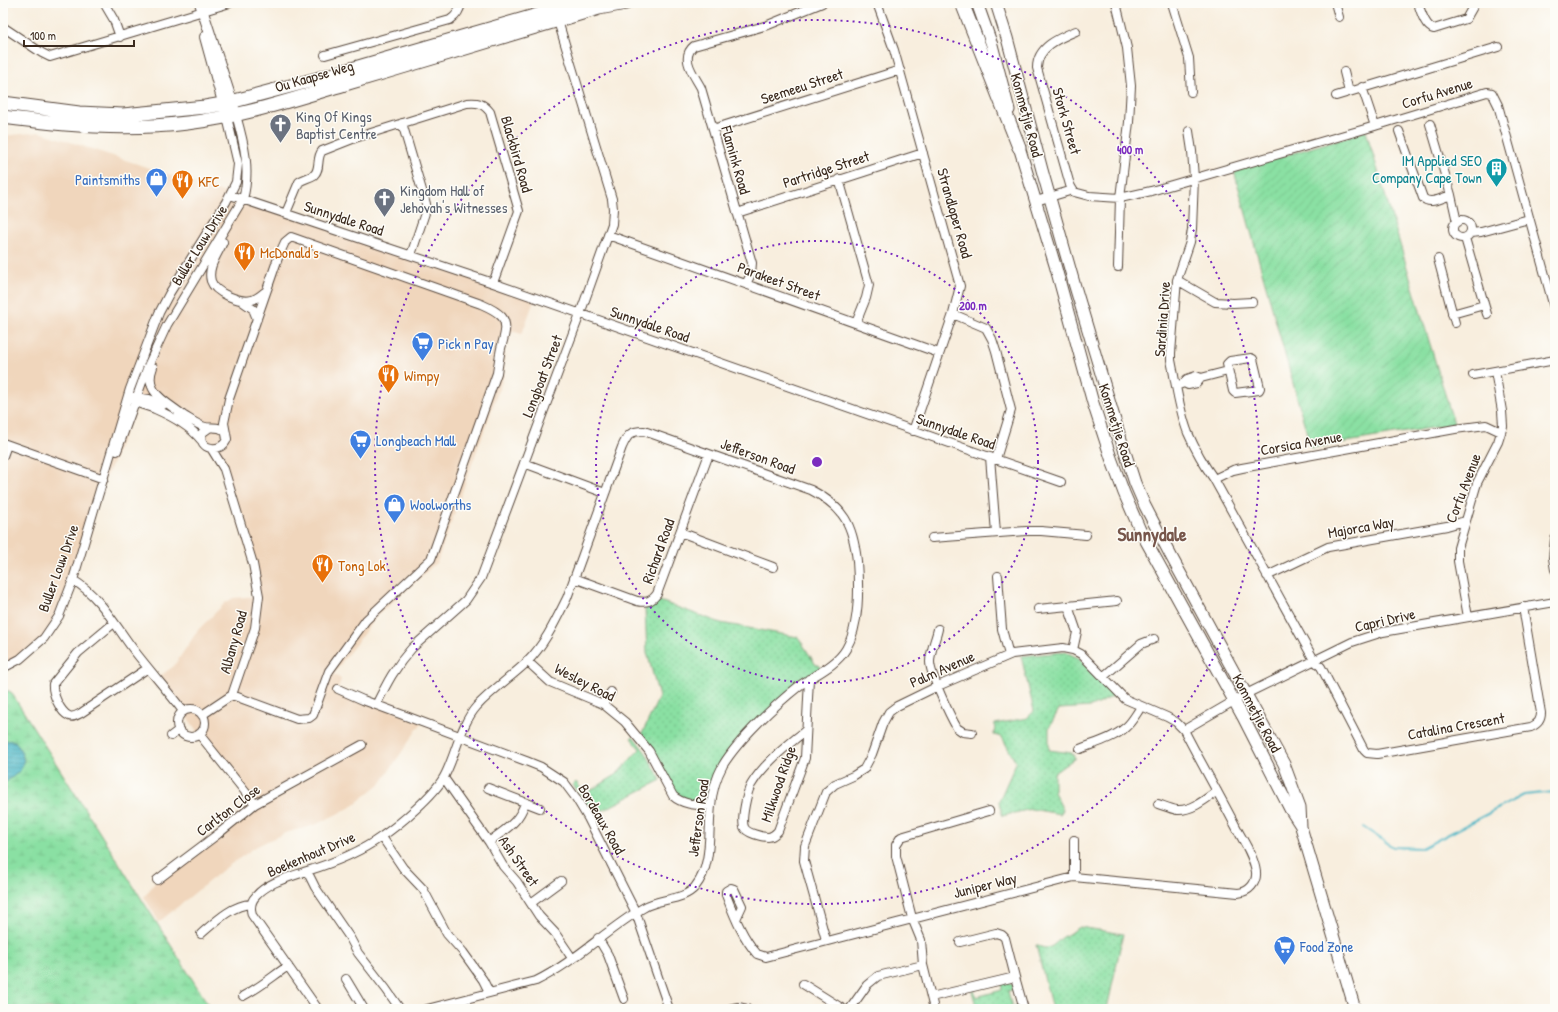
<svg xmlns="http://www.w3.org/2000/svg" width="1558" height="1012" font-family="'Patrick Hand',sans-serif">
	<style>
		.built { fill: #f0d6bc }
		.grass { fill: url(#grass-dots); stroke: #628560 }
		.wetland { fill: url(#wetland-marsh); stroke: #628560 }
		.garden { fill: url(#garden-furrows); stroke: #628560 }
		.water { fill: url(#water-rules); stroke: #437172 }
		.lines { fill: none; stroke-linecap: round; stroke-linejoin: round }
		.stream { stroke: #4bb8c7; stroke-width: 2 }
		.minor-casing { stroke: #57473b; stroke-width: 10 }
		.tertiary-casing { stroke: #57473b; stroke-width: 12 }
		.secondary-casing { stroke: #57473b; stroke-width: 13 }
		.primary-casing { stroke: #57473b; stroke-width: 15 }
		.minor { stroke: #fff; stroke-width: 8 }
		.tertiary { stroke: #fff; stroke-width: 10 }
		.secondary { stroke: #fff; stroke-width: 11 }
		.primary { stroke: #fff; stroke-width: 13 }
		.ring { fill: none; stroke: #7b2cbf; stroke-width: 2; stroke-dasharray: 2 4 }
		.labels { text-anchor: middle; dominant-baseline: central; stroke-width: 3; stroke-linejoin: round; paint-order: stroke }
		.street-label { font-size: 15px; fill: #3b2a1e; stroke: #fdfcf7 }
		.worship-label { font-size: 15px; fill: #5b616d; stroke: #fdfcf7; text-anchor: start }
		.culture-label { font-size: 15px; fill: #0d838f; stroke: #fdfcf7; text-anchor: end }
		.shop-label { font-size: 15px; fill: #366cbe; stroke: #fdfcf7; text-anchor: start }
		.food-label { font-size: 15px; fill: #c56008; stroke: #fdfcf7; text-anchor: start }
		.district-label { font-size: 19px; font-weight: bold; fill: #77564b; stroke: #fdfcf7 }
		.centre { fill: #7b2cbf; stroke: #fdfcf7; stroke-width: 2 }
		.ring-label { font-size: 12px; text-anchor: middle; font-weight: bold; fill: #7b2cbf; stroke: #fdfcf7; stroke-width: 3; stroke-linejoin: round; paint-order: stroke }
	</style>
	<defs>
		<pattern id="grass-dots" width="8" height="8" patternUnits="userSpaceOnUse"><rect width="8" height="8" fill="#8ae0a3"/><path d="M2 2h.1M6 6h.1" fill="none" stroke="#78c08c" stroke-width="1.8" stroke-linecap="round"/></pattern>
		<pattern id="wetland-marsh" width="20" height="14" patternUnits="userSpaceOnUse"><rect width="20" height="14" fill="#8ae0a3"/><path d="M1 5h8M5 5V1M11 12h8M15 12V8" fill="none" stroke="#78c08c"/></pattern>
		<pattern id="garden-furrows" width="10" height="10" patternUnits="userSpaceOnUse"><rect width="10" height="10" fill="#8ae0a3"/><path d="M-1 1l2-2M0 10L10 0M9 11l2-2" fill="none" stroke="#78c08c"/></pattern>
		<pattern id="water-rules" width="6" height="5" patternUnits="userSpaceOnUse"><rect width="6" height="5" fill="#4bb8c7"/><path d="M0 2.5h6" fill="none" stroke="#4096a1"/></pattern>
	</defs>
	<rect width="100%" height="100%" fill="#fdfcf7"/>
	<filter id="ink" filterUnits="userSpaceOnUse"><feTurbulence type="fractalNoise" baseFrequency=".025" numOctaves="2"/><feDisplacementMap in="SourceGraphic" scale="8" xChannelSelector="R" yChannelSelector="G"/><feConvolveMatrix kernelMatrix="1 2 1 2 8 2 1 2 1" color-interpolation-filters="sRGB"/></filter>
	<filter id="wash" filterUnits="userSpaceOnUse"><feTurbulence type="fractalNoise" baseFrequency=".012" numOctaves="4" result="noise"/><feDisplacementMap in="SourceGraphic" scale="16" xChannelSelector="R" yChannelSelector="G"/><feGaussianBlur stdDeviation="0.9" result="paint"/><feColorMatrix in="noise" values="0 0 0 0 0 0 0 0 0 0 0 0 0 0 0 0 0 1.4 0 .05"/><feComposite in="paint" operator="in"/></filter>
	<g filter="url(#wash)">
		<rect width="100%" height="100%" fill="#f8eede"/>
		<!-- built -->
		<path class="built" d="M40 132 286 213 535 298 522 334 511 331 505 347 504 375 437 562 376 617 333 674 341 679 338 689 422 722 381 783 351 807 315 825 285 833 257 846 224 869 159 922 144 897 157 880 255 804 199 734 183 711 157 678 174 666 198 630 225 603 233 598 259 596 224 469 196 434 136 403 111 467 104 479 73 580 44 638 3 668V136Z"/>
		<!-- grass -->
		<path class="grass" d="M657 600 721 623 798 637 816 665H819L820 668 793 686 714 776 707 797 702 801 687 800 678 796 641 736 659 697 647 652 645 610 646 606 652 605Z
			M1065 652 1079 658 1093 671 1114 696 1091 707 1059 709 1049 728V750L1072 753 1075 758 1054 773V792L1063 810 1060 814 1031 809 1002 816 999 801 1016 763 1002 737 994 735 995 724 1027 718 1034 711 1021 656Z
			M633 736 646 753 661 780 592 816 584 800 573 785 576 782 585 794 616 775 640 749 631 738Z
			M1080 927 1123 934 1107 1009H1052L1036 945C1051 952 1052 945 1063 937 1068 934 1074 931 1080 927Z
			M1009 982 1013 985 1015 989 1008 991 1012 1007 1019 1006 1020 1007 1018 1009H977L972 991 974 990 976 997 1002 990 1001 983Z"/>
		<!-- wetland -->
		<path class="wetland" d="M3 689 11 692 211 1009H3Z"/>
		<!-- garden -->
		<path class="garden" d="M1366 131 1454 424 1311 448 1234 171Z"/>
		<!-- water -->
		<path class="water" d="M3 740 15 741C31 764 23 770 3 784Z"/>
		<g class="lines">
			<!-- stream -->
			<path class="stream" d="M1363 827 1393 847 1422 848 1524 795 1555 792"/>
		</g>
	</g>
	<g filter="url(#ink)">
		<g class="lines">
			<defs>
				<path id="minor" d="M104 3 114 20 120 37
					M877 3 894 50 960 286 953 314 913 431
					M1116 3 1127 48 1131 86 1129 122 1120 198 1118 267
					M1172 3 1189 58 1191 92
					M1335 3 1339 17
					M1418 3C1421 12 1425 27 1434 29L1466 19 1475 3
					M3 27 42 53 50 57 230 3
					M1076 31C1059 38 1037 47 1037 68L1070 185 1074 192 1089 196 1120 198 1151 191 1365 129 1487 92 1492 93 1498 105 1555 311
					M325 55 450 20C456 16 460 11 461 3
					M1344 72 1349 92
					M1362 87 1375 126
					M1336 96 1498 47
					M402 123 426 204 425 213 411 255
					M1430 124 1451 195 1457 222
					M713 129 900 70
					M1189 131 1192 151 1194 178 1192 229 1190 242 1177 280 1171 353V360C1176 384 1179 410 1188 433 1195 449 1204 465 1214 479L1314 660 1321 667 1364 750 1367 753 1377 754 1531 727C1538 724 1541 720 1541 713L1523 607
					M1399 131 1423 198C1430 205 1442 198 1451 195
					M839 179 869 285 866 298 856 323
					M230 195 493 283 1061 482
					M1036 201 1073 190
					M286 213 299 182C303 179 309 178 314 175 321 169 316 158 322 151L355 138 467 103C478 102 483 103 490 112L519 211 493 283
					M737 213 923 153
					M1453 229a9 9 0 1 1 18 0a9 9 0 1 1-18 0Z
					M1470 233 1481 232 1529 219
					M608 235 939 353
					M1465 238 1487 314
					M223 242C218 254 207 267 211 281 215 293 240 303 252 300 257 299 261 295 265 292
					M1438 259 1455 323
					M1177 280 1215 302 1233 303 1252 302
					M746 284 751 274 752 263 701 88C695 76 679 58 694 46L768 25 822 3
					M240 300 253 309 257 319
					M953 314 986 328 992 339 996 351 1011 410 996 459
					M1452 314 1484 305
					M1251 358 1253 359 1260 388 1259 390 1235 393 1233 391 1227 364 1230 361Z
					M153 367C143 393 166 401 183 415
					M1473 375 1555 360
					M1184 383 1188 385 1197 383 1201 378
					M1176 386 1184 383 1187 379 1196 376 1201 378 1228 371
					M134 397 149 399 163 405
					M132 399C137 405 147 405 155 409 171 416 190 426 201 440
					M179 413C187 417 194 423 202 426 211 430 219 424 226 433
					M209 428 202 433C197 450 222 454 227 439L224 423 229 399 279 255 285 242 291 237 481 304C488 307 497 311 502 317 510 327 501 343 500 354 499 360 498 366 497 373L431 559 366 620 329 671 313 715 309 718 297 719 232 695
					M3 443 104 479
					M117 451 148 366 167 325 243 199C251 170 244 143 236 115
					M3 456 7 445
					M990 457 996 533
					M524 463 605 493
					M1214 479 1233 470 1242 468 1455 429 1486 425 1501 432
					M680 532 773 567
					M932 538 1026 531H1041L1086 535
					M1555 539 1553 558 1555 570
					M998 576 1002 629 1009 655
					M1267 576 1328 547 1447 526 1465 521
					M574 578 637 601C646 603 651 602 657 594L709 454
					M73 580C99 595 115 625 133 649 149 670 167 690 183 711
					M1068 606 1117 601
					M1038 609 1068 606 1077 632 1073 650
					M1468 617 1458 561V548L1477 483 1498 442 1503 426 1502 411 1495 371
					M114 623 78 653 53 684C52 693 60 712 69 716 73 718 77 715 81 713L148 668
					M938 629C936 639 930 651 930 662 930 674 950 716 957 728L963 732 972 733
					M527 661 550 682 603 704 625 722 649 751 673 796C683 805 698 805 711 806
					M3 668 20 659 44 638 59 616 73 580 130 389 159 313 169 294 226 202 236 182 238 164 227 117
					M1103 677 1141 644 1154 639
					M338 689 363 700 526 761 541 767 564 782 576 798 588 818 636 913 669 1009
					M603 704 611 692
					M376 705C387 683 395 667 412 648L466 600 481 578 580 314 612 224 613 209 612 199 558 21
					M177 723a14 14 0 1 1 28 0a14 14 0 1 1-28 0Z
					M202 715 232 695 255 628 259 596 253 564 224 469 211 448
					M806 730C787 746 764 763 751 785 747 792 741 819 744 827 746 833 762 837 768 837 773 837 775 834 778 831L805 758 809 679
					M1184 730 1246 694 1352 642 1383 632 1555 602
					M199 734 255 804
					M171 736 179 730
					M1080 749C1095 743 1114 738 1126 727 1132 722 1136 714 1141 707
					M444 778 489 842 503 866 517 882 539 916 555 933 572 958
					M488 788 540 808
					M1158 804C1164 806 1171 809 1177 810 1192 811 1206 799 1217 791
					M382 837 403 868 423 889 447 934 463 952 483 980 489 992
					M1074 840V877
					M489 842C505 829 518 824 525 803
					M307 871 315 887 350 938 358 953 386 989 400 1009
					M157 880 218 834 255 804 362 745
					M531 903 561 881
					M736 919 742 906 734 889 731 888 726 891V895C734 915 742 937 757 954L766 957 1074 877 1238 893C1249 892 1257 883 1256 872 1254 856 1243 841 1236 827 1219 794 1201 763 1184 730L1176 722 1167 717 1125 699 1081 654 1073 650 1063 648 1012 654 938 686 897 706 889 712 883 723 872 754 864 769 853 776 835 784 826 792 805 846 804 861 826 940
					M201 934C215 922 232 905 251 904
					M598 938 608 955 624 999
					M960 942 996 933 1002 935 1005 938 1015 977
					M346 979 364 1009
					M803 984 843 1009
					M243 996C259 988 273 976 288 966
					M931 997 1015 977 1024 1009
					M318 1009 252 915C250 908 251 901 256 896 268 882 290 877 307 871 333 863 359 853 381 837 399 825 434 795 444 777 456 755 460 725 477 706 492 690 511 677 527 662 545 644 556 620 567 598L622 447C628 434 630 431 644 431L811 490C844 507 853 525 857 561 859 588 860 625 846 649 836 666 814 675 799 686 775 705 739 739 723 765 716 778 712 792 711 806 708 832 713 865 695 887 683 901 659 898 643 908 606 930 575 962 536 981L427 1009
					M729 1009 738 1007 747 1009
					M850 1009 867 985 878 976 923 965
					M934 1009 923 965 921 940 912 918 896 856V845L901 837 989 811"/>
				<path id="tertiary" d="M200 3 234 108
					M205 37 227 117"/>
				<path id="secondary" d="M977 3 992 45 1009 110
					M996 3 1007 38 1042 170 1074 283 1117 427 1135 483 1145 506 1171 556 1284 764 1300 807 1301 827 1355 1009
					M1017 140 1055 265 1093 403 1111 458 1124 493 1140 530 1243 717 1290 809 1301 826"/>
				<path id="primary" d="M962 3 1019 147
					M3 103 79 113 123 115 205 107 223 104 317 79 579 3
					M3 117C65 125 124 131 187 123 241 117 294 99 345 84 430 59 515 33 599 8L626 3"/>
			</defs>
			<!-- minor casing -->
			<use href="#minor" class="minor-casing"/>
			<!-- tertiary casing -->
			<use href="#tertiary" class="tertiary-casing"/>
			<!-- secondary casing -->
			<use href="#secondary" class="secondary-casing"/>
			<!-- primary casing -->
			<use href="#primary" class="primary-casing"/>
			<!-- minor -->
			<use href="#minor" class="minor"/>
			<!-- tertiary -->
			<use href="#tertiary" class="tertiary"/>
			<!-- secondary -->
			<use href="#secondary" class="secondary"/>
			<!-- primary -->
			<use href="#primary" class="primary"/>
		</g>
	</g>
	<!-- distance rings -->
	<g class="ring">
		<circle cx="817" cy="462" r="221"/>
		<circle cx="817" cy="462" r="442"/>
	</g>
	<!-- icons -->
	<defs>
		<symbol id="church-pin" viewBox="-11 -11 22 30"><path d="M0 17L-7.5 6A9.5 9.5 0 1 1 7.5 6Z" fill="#6b7280" stroke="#fdfcf7"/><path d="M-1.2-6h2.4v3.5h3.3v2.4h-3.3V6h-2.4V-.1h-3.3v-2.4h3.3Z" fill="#fff"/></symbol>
		<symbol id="building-pin" viewBox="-11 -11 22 30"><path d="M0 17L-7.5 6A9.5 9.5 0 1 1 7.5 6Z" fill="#0f9aa8" stroke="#fdfcf7"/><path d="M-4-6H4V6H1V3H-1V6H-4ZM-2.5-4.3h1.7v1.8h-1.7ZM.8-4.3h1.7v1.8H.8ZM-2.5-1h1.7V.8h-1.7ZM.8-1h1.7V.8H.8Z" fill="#fff"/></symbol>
		<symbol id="shop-pin" viewBox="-11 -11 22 30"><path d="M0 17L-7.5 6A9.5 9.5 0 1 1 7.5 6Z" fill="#3f7fe0" stroke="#fdfcf7"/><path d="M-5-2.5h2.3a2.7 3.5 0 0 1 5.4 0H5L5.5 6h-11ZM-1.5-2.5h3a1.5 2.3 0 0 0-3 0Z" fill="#fff"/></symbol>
		<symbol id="restaurant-pin" viewBox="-11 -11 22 30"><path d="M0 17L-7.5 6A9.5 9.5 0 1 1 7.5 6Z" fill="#e8710a" stroke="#fdfcf7"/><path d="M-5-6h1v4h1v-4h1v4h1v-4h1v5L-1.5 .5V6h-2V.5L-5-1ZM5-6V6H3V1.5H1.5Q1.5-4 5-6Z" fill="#fff"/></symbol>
		<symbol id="supermarket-pin" viewBox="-11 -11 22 30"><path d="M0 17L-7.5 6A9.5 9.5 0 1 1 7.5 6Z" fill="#3f7fe0" stroke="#fdfcf7"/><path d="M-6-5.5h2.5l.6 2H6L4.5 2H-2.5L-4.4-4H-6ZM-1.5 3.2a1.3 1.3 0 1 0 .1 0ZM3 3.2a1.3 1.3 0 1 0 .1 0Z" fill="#fff"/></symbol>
	</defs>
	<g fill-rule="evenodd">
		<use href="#church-pin" x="268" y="112" width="25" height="34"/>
		<use href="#building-pin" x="1484" y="156" width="25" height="34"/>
		<use href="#shop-pin" x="144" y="166" width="25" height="34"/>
		<use href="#restaurant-pin" x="170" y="168" width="25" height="34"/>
		<use href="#church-pin" x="372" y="186" width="25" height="34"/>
		<use href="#restaurant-pin" x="232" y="240" width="25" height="34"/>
		<use href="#supermarket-pin" x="410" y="330" width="25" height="34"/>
		<use href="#restaurant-pin" x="376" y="362" width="25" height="34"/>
		<use href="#supermarket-pin" x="348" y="428" width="25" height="34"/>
		<use href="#shop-pin" x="382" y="492" width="25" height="34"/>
		<use href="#restaurant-pin" x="310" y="552" width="25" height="34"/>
		<use href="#supermarket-pin" x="1272" y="934" width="25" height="34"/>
	</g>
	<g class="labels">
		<!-- street labels -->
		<g class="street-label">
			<text transform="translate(314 76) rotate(-16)">Ou Kaapse Weg</text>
			<text transform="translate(802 86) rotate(-18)">Seemeeu Street</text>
			<text transform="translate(1437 93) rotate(-17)">Corfu Avenue</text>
			<text transform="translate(1027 115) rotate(75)">Kommetjie Road</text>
			<text transform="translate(1067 121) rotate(74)">Stork Street</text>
			<text transform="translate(517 154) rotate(74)">Blackbird Road</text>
			<text transform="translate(736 160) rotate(74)">Flamink Road</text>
			<text transform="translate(826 169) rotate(-18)">Partridge Street</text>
			<text transform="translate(955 213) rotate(74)">Strandloper Road</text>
			<text transform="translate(344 218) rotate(18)">Sunnydale Road</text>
			<text transform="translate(199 245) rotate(-58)">Buller Louw Drive</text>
			<text transform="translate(779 281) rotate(20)">Parakeet Street</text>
			<text transform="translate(1162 319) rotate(-86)">Sardinia Drive</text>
			<text transform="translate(650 324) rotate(19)">Sunnydale Road</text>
			<text transform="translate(542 376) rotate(-69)">Longboat Street</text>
			<text transform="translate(1117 425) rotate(72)">Kommetjie Road</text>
			<text transform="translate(956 431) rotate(19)">Sunnydale Road</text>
			<text transform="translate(1301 443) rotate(-10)">Corsica Avenue</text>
			<text transform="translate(758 456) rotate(20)">Jefferson Road</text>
			<text transform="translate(1463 488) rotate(-69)">Corfu Avenue</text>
			<text transform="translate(1361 527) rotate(-10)">Majorca Way</text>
			<text transform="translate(658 551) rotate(-70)">Richard Road</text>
			<text transform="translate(58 568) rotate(-70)">Buller Louw Drive</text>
			<text transform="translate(1385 620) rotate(-13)">Capri Drive</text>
			<text transform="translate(233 642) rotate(-74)">Albany Road</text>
			<text transform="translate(942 669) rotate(-24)">Palm Avenue</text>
			<text transform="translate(585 682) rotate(27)">Wesley Road</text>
			<text transform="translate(1257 713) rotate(62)">Kommetjie Road</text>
			<text transform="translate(1456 726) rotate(-10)">Catalina Crescent</text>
			<text transform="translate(778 784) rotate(-71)">Milkwood Ridge</text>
			<text transform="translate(228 810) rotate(-37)">Carlton Close</text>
			<text transform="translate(698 818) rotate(-82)">Jefferson Road</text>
			<text transform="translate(602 819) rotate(60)">Bordeaux Road</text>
			<text transform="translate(311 854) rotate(-23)">Boekenhout Drive</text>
			<text transform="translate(519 861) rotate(55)">Ash Street</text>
			<text transform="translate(985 885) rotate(-14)">Juniper Way</text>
		</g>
		<!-- worship labels -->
		<g class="worship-label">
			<text x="296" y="116">King Of Kings<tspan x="296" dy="17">Baptist Centre</tspan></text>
			<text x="400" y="190">Kingdom Hall of<tspan x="400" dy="17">Jehovah's Witnesses</tspan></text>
		</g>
		<!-- culture labels -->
		<g class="culture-label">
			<text x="1482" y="160">IM Applied SEO<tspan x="1482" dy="17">Company Cape Town</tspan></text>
		</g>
		<!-- shop labels -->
		<g class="shop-label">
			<text x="140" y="179" text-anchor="end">Paintsmiths</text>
			<text x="438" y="343">Pick n Pay</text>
			<text x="376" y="440">Longbeach Mall</text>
			<text x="410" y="504">Woolworths</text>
			<text x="1300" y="946">Food Zone</text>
		</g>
		<!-- food labels -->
		<g class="food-label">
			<text x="198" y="181">KFC</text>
			<text x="260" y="252">McDonald's</text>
			<text x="404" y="375">Wimpy</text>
			<text x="338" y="565">Tong Lok</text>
		</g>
		<!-- district labels -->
		<g class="district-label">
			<text x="1152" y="534">Sunnydale</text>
		</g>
	</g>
	<circle cx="817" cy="462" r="6" class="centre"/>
	<g class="ring-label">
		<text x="1130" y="154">400 m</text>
		<text x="973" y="310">200 m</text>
	</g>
	<!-- margin -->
	<rect width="1558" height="1012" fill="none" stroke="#fdfcf7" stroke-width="16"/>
	<!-- scale -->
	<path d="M24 40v6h110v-6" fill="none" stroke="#3b2a1e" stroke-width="2"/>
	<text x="30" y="40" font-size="12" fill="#3b2a1e" stroke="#fdfcf7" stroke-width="3" paint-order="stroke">100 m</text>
</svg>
